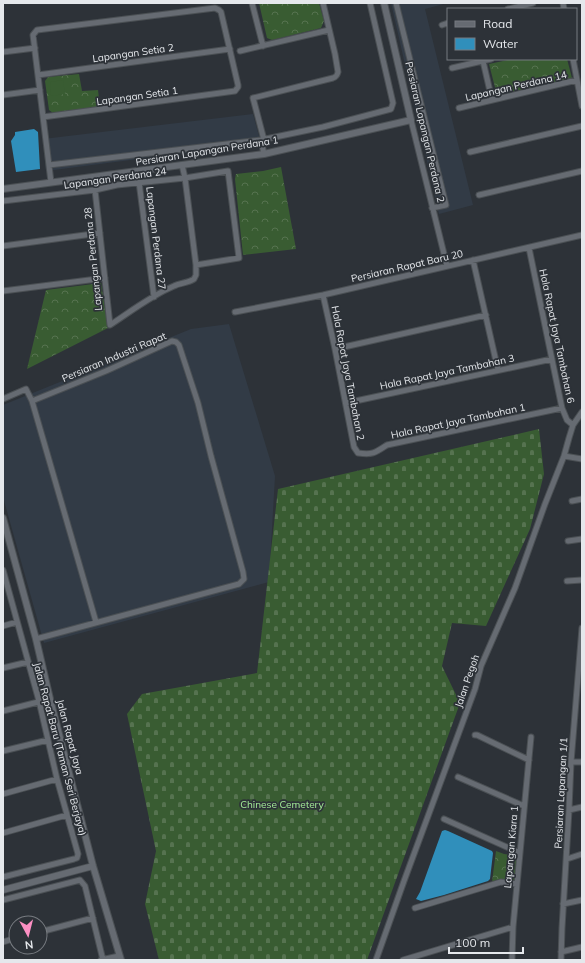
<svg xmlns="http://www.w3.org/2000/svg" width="585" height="963" font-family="Mulish,sans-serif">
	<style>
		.built { fill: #323b46 }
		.forest { fill: url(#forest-crowns) }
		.cemetery { fill: url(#cemetery-stones) }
		.pitch { fill: #395c32 }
		.water { fill: #308fbb }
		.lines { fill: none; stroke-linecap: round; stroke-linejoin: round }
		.minor-casing { stroke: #4b5054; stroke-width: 7 }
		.tertiary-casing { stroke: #4b5054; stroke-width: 8 }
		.minor { stroke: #666b72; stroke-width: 5 }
		.tertiary { stroke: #666b72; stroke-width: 6 }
		.labels { text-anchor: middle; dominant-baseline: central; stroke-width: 3.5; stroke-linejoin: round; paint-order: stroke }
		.street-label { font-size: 10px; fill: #e5e8ec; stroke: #2d3238 }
		.park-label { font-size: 10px; fill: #a6f098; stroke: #2d3238 }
	</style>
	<defs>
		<pattern id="forest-crowns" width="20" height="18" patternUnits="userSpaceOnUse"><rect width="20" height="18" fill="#395c32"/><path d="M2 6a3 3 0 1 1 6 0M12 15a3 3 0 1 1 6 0" fill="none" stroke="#567350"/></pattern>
		<pattern id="cemetery-stones" width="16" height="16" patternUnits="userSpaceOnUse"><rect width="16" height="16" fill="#395c32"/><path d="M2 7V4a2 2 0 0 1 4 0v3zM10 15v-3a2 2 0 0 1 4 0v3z" fill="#567350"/></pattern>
	</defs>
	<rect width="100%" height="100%" fill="#2d3238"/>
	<!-- built -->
	<path class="built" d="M391 3H447L425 9 473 205 439 214Z
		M253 114 261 143 46 171 43 139Z
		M229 324 275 476 269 582 44 643 3 497V405L191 329Z"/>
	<!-- forest -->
	<path class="forest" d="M259 3H319L324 21 321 28 272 40 267 38Z
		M512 59H567L572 78 497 95 489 64Z
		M79 74 82 91 98 90 100 108 53 113 49 110 45 81 48 77Z
		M281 167 296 249 243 255 235 179 236 174 263 171Z
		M101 283 108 328 27 369 46 290Z
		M496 851 504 854 511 855 515 858 516 862 515 881 501 880 492 882Z"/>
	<!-- cemetery -->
	<path class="cemetery" d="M539 429 544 474 530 529 486 626 452 623 442 666 460 703 367 960H159L145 904 156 851 127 714 142 694 257 673 278 489Z"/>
	<!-- pitch -->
	<path class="pitch" d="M63 80 65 94 51 96 50 82Z"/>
	<!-- water -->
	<path class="water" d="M34 129 38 132 40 169 16 172 11 141 15 135V132Z
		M445 830 448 831 492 851 493 853 490 879 488 881 444 895 421 901 416 899 420 892 442 831Z"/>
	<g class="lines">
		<defs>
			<path id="minor" d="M252 3 263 46
				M396 3 446 205 432 208
				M563 3 564 9
				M508 9 533 3
				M442 25 448 23
				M240 51 329 30
				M3 52 35 48
				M573 59 582 106
				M483 61 492 100
				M452 68 491 59
				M38 75 230 49
				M3 95 40 90
				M459 108 577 80
				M43 117 235 91 238 87V85L221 12 219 10 215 8 37 30 33 35 51 182
				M411 120 447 266
				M261 140 264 154
				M264 140 253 98 333 78C336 77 337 76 338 72L335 54 323 3
				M470 152 582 126
				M49 165 261 140 323 127 391 109 393 103 370 3
				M139 182 154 297
				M95 190 110 325C130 312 152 295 174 286 180 283 188 283 194 279L196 275V265L185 178 182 165
				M479 195 582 171
				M3 201 95 190 117 185 185 178 228 171 239 258 196 265
				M3 246 100 233
				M529 248 562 408 567 420 573 425
				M473 260 498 370
				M3 291 105 278
				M323 295 335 349 354 447 358 453C373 455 375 453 387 445L562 408
				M235 312 323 295 582 235
				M335 349 486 315
				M3 399 26 389 32 401
				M346 403 552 359
				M564 456 582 459
				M572 501 582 499
				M568 541 582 539
				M3 570 39 701 57 779 78 854 77 858 74 859 3 877
				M567 581 582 580
				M3 626 17 622
				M36 639 239 584 244 579 243 572 211 456 198 403 179 345 176 342 172 341 106 371 32 401 96 622
				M3 668 28 662
				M3 711 50 699
				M475 735H477L529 760
				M3 751 48 740
				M571 762H582
				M458 777 524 806
				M3 794 57 779
				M569 810 582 807
				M444 819 520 853
				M3 833 67 815
				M567 859 582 854
				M3 900 80 880 85 886 103 960
				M563 904 582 900
				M415 908 501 882 517 884
				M40 932 93 918
				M3 942 16 938
				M561 952 582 947
				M101 960 119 956
				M376 960 404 881 475 689 481 666 515 588 545 504 564 456 569 438 573 425 582 412
				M403 960 513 927
				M512 960 513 927 531 737
				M561 960 562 928 569 810 571 762 582 628"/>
			<path id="tertiary" d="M3 189 264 154 411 120 384 3
				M3 518 36 639 50 699 93 866 121 960
				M3 890 93 866"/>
		</defs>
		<!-- minor casing -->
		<use href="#minor" class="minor-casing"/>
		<!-- tertiary casing -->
		<use href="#tertiary" class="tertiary-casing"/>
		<!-- minor -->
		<use href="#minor" class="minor"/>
		<!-- tertiary -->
		<use href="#tertiary" class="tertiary"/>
	</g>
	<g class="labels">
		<!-- street labels -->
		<g class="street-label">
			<text transform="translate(133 53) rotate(-8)">Lapangan Setia 2</text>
			<text transform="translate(516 86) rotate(-13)">Lapangan Perdana 14</text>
			<text transform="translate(137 96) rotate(-8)">Lapangan Setia 1</text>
			<text transform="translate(425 132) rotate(77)">Persiaran Lapangan Perdana 2</text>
			<text transform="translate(207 151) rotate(-9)">Persiaran Lapangan Perdana 1</text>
			<text transform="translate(115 178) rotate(-8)">Lapangan Perdana 24</text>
			<text transform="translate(156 238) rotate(83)">Lapangan Perdana 27</text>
			<text transform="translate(93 259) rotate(-96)">Lapangan Perdana 28</text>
			<text transform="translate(407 266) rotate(-13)">Persiaran Rapat Baru 20</text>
			<text transform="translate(557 336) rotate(78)">Hala Rapat Jaya Tambahan 6</text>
			<text transform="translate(114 357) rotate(-23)">Persiaran Industri Rapat</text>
			<text transform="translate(447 372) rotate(-12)">Hala Rapat Jaya Tambahan 3</text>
			<text transform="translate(348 373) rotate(79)">Hala Rapat Jaya Tambahan 2</text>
			<text transform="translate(458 421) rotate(-12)">Hala Rapat Jaya Tambahan 1</text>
			<text transform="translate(467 681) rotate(-71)">Jalan Pegoh</text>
			<text transform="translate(70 737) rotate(75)">Jalan Rapat Jaya</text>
			<text transform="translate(60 749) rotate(75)">Jalan Rapat Baru (Taman Seri Berjaya)</text>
			<text transform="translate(561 793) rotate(-87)">Persiaran Lapangan 1/1</text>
			<text transform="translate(511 847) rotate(-85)">Lapangan Kiara 1</text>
		</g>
		<!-- park labels -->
		<g class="park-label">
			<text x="282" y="804">Chinese Cemetery</text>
		</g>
	</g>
	<!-- border -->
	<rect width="585" height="963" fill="none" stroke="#e5e8ec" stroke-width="8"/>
	<!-- legend -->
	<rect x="447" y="8" width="130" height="52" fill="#2d3238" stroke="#777b80"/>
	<rect x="455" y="21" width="20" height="6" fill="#666b72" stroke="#777b80"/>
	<text x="483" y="28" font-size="12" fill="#e5e8ec">Road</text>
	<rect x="455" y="38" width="20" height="12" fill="#308fbb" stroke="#777b80"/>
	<text x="483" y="48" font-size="12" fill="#e5e8ec">Water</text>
	<!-- north arrow -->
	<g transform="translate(28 935) rotate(173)"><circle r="19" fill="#2d3238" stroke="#777b80"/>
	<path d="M0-3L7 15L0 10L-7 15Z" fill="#fc8fc3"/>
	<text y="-6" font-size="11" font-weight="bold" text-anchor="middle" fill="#e5e8ec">N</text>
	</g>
	<!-- scale -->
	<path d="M449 947v6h74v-6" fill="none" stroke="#e5e8ec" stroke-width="2"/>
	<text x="455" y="947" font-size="12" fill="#e5e8ec" stroke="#2d3238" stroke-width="3" paint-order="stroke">100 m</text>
</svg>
